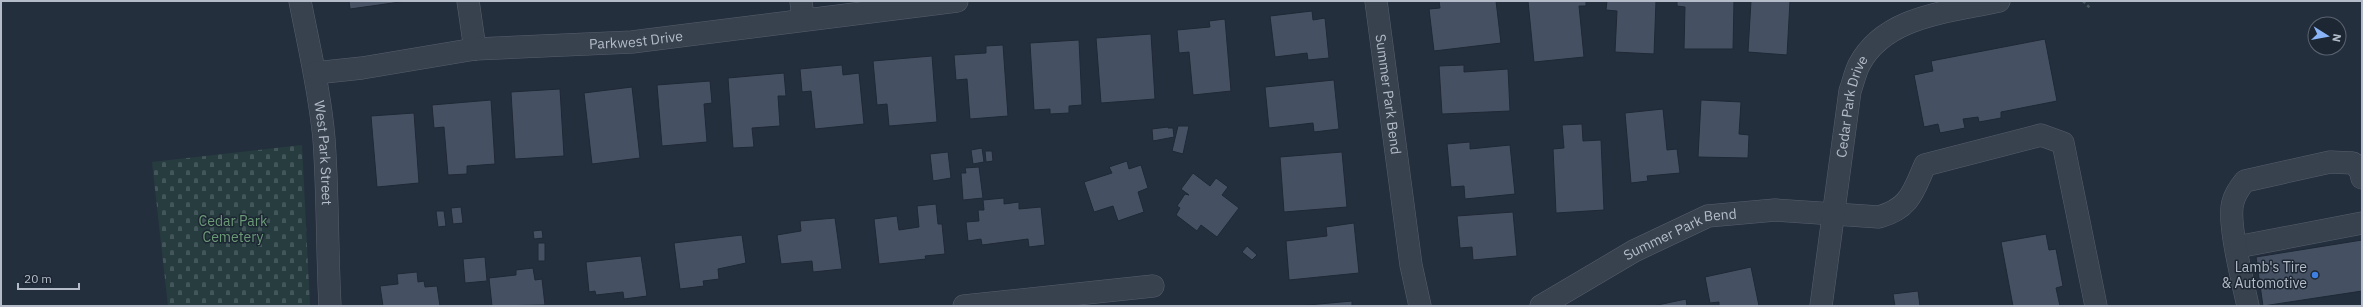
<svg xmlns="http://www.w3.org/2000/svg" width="2363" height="307" font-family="'IBM Plex Sans',sans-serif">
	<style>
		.cemetery { fill: url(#cemetery-stones) }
		.building { fill: #455162; stroke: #1f2835 }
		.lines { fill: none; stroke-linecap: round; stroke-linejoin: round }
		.minor-casing { stroke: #565f6c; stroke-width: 23 }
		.path { stroke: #44595c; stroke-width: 2.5; stroke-dasharray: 3 3; stroke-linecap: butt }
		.minor { stroke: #38414e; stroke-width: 22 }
		.shop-dot { fill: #3f7fe0; stroke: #1d2633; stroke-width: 1.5 }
		.labels { text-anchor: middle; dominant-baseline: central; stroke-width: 3; stroke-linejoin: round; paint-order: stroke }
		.street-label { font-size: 14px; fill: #b4bcc9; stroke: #1d2633 }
		.park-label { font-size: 14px; fill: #6b9a76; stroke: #1d2633 }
		.poi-label { font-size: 14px; fill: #b4bcc9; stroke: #1d2633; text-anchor: end }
	</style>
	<defs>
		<pattern id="cemetery-stones" width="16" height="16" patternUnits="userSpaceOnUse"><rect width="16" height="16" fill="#263c3f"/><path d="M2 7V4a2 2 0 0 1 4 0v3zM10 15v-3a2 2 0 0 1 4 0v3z" fill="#435659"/></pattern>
	</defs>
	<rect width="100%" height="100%" fill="#242f3e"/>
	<!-- cemetery -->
	<path class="cemetery" d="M302 145 310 306H168L152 162Z"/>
	<!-- building -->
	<path class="building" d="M349 1H407L350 9Z
		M1439 1H1496L1501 43 1434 51 1429 9 1440 8Z
		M1528 1H1586V6H1579L1584 57 1534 62Z
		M1607 1H1656L1654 54 1615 52 1617 11 1606 10Z
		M1677 1H1734L1733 49H1684L1685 7 1677 6Z
		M1751 1H1790L1787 55 1748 52Z
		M1312 11 1313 20 1325 18 1329 58 1308 60 1307 53 1275 57 1270 16Z
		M1225 19 1231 91 1193 95 1189 52 1179 53 1177 30 1210 27 1209 21Z
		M1151 34 1155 99 1101 103 1096 38Z
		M2045 39 2057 101 2001 112V118L1979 122 1978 117 1963 119 1965 128 1940 133 1938 124 1924 127 1914 75 1933 71 1931 61Z
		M1079 40 1082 105 1069 106V113L1050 114V109L1034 110 1030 43Z
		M1003 45 1008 116 970 119 967 79 956 80 954 55 986 53V46Z
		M932 56 937 122 889 126 887 104 877 105 873 61Z
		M842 65 843 75 859 73 864 124 815 129 811 91 802 92 800 69Z
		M1464 65V72L1508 69 1510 111 1442 114 1439 66Z
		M784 73 786 96H778L780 126 752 128 754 147 733 148 728 78Z
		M1334 80 1339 129 1314 132 1313 123 1269 128 1265 87Z
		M710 81 712 103 704 104 707 142 662 146 657 85Z
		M632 87 640 158 592 164 584 93Z
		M560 89 564 156 515 159 511 92Z
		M491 100 495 164 467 166V174L448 175 444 127 434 128 432 105Z
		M1701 100 1741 102 1739 134 1749 135 1748 158 1698 157Z
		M1663 109 1667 150 1677 149 1680 173 1647 176 1648 181 1631 183 1625 113Z
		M414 113 419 183 377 187 371 116Z
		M1582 124 1583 141 1601 140 1604 210 1556 213 1553 149 1564 148 1562 125Z
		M1178 126H1189L1183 154 1172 151Z
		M1168 127V128H1173L1174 137 1153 141 1152 129Z
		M1470 142V149L1510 145 1515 194 1465 199 1464 186 1451 187 1447 144Z
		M982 148 984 162 973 164 971 150Z
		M985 151H992L993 161 986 162Z
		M948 152 951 178 933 181 930 154Z
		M1342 152 1347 207 1284 212 1280 157Z
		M1127 161 1129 169 1141 165 1148 188 1138 192 1144 212 1118 221 1113 206 1094 212 1084 182 1112 173 1109 167Z
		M979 167 983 198 963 200 961 173H966L965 168Z
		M1193 173 1210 186 1216 178 1228 187 1222 195 1239 208 1217 237 1201 225 1197 231 1176 215 1180 208 1177 206 1185 194 1189 195 1181 189Z
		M1004 198V204L1019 202V209L1041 207 1045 245 1029 247 1028 239 982 245 981 239 968 241 966 222 979 221 978 210H984L983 200Z
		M936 204 938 224H942L945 254 925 256 926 259 879 264 874 219 897 216 899 230 919 227 917 206Z
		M461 207 463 223 453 224 451 208Z
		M436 211H444L446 226 438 227Z
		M1513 212 1517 256 1473 260 1472 247 1460 248 1457 216Z
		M835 218 842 269 813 272 812 261 781 264 777 235 801 231 800 221Z
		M1354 223 1359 273 1289 280 1286 241 1327 236 1326 227Z
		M542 230 543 238 534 239 533 231Z
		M2046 234 2049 250 2056 249 2063 286 2056 288 2060 306H2013L2001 242Z
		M742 235 746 263 718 269 719 279 703 281 704 286 680 289 674 243Z
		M2362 240V291L2263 306 2256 257Z
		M538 243H545V261H538Z
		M1247 246 1257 255 1252 260 1242 252Z
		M641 256 647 296 624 299 623 292 596 295 595 291 589 292 586 262Z
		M485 257 487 281 465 283 463 259Z
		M1751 267 1759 306H1719V302L1710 303 1705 277Z
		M533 268 535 280 542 279 545 305 492 306 489 278 516 275V270Z
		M417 272 418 282 424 281 425 287 437 286 440 306H383L380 286 398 284 397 274Z
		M1918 291 1920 306H1895L1893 294Z
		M1686 299 1687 306H1653Z
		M1352 301V306H1297Z"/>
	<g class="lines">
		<defs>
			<g id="minor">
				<path id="s1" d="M300 1C309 47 320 93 324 139 328 194 327 250 330 306"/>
				<path d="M468 1 475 49"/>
				<path d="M801 1 803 19"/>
				<path id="s2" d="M1376 1 1411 265 1420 306"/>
				<path id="s3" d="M315 73 362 68 475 49 632 42 957 1"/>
				<path d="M2237 247 2362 223"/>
				<path d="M964 306 1153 286"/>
				<path id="s4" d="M1541 306 1634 251 1708 216 1775 210 1879 217C1910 208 1913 192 1925 165L2041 135 2063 143 2096 306"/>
				<path id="s5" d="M1821 306 1850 91C1853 83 1855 73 1859 65 1885 15 1951 12 1999 1"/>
				<path d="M2248 306C2243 283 2227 222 2233 202 2235 194 2240 187 2245 181L2330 162 2353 163 2360 170 2362 178"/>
			</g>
		</defs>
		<!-- minor casing -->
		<use href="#minor" class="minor-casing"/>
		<!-- path -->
		<path class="path" d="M2083 1 2091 9"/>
		<!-- minor -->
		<use href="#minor" class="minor"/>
	</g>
	<!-- markers -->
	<circle class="shop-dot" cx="2315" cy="275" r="4"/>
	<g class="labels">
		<!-- street labels -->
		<g class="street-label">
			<text stroke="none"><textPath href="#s3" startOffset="323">Parkwest Drive</textPath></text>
			<text stroke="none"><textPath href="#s2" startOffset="94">Summer Park Bend</textPath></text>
			<text stroke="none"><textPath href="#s5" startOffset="202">Cedar Park Drive</textPath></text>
			<text stroke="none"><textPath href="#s1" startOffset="154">West Park Street</textPath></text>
			<text stroke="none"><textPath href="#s4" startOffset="158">Summer Park Bend</textPath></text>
		</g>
		<!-- park labels -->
		<g class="park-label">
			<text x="233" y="221">Cedar Park<tspan x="233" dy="16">Cemetery</tspan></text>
		</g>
		<!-- poi labels -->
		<g class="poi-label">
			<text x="2307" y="267">Lamb's Tire<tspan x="2307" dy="16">&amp; Automotive</tspan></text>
		</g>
	</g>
	<!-- border -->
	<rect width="2363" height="307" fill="none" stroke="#b4bcc9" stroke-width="4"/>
	<!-- north arrow -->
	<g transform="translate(2327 36) rotate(101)"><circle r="19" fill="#1d2633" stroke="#59626f"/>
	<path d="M0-3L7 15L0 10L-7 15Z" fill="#8ab4f8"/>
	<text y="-6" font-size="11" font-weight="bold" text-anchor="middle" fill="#b4bcc9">N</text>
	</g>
	<!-- scale -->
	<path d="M18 283v6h61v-6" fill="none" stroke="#b4bcc9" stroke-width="2"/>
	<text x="24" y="283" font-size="12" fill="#b4bcc9" stroke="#1d2633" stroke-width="3" paint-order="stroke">20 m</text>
</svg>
